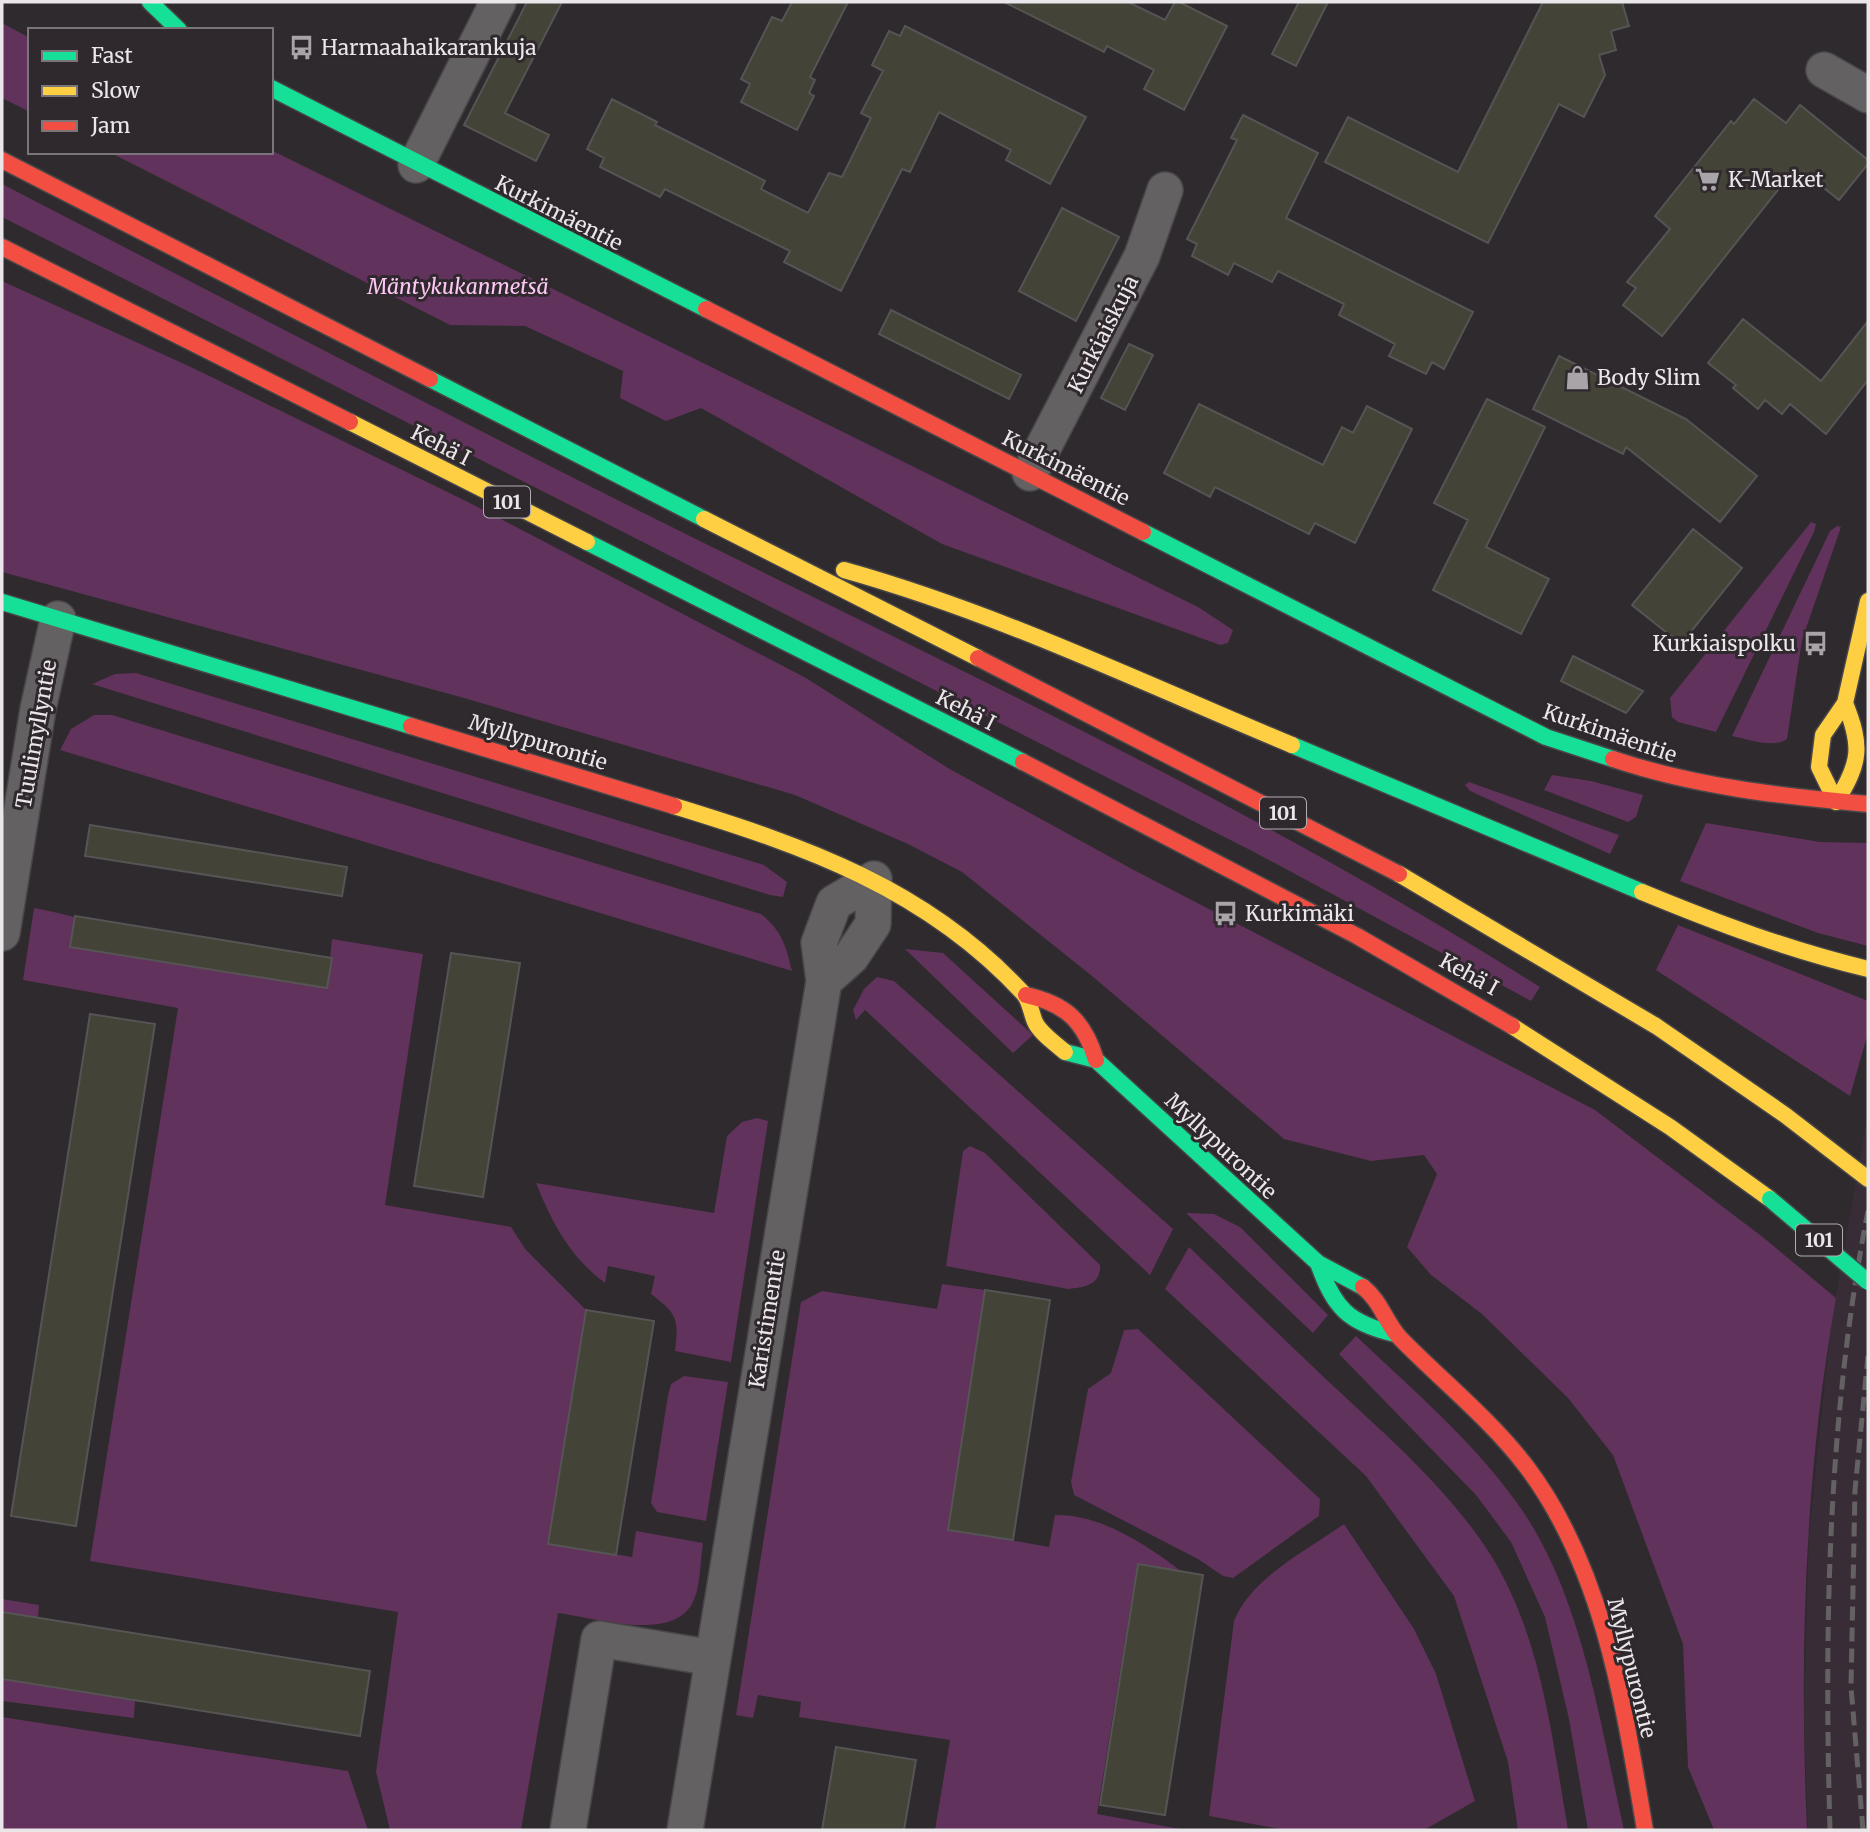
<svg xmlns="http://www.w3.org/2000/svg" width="1870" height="1832" font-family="Merriweather,serif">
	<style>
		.built { fill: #382d36 }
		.green { fill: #61325b }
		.building { fill: #434338; stroke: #565454; stroke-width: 2 }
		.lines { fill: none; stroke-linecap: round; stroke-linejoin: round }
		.street-casing { stroke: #484648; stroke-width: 38 }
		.fast-casing { stroke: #484648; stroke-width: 19 }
		.slow-casing { stroke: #484648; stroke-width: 19 }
		.jam-casing { stroke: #484648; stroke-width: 19 }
		.street { stroke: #646163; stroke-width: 35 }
		.fast { stroke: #16e098; stroke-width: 16 }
		.slow { stroke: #ffcf43; stroke-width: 16 }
		.jam { stroke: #f24e42; stroke-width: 16 }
		.rail { stroke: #646163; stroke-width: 5; stroke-dasharray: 14 7; stroke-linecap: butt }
		.fast-bridge-casing { stroke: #484648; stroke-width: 19; stroke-linecap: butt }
		.fast-bridge { stroke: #16e098; stroke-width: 16 }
		.labels { text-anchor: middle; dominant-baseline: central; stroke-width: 6; stroke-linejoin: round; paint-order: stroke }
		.shield { fill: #2f292e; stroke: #b2adb1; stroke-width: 2 }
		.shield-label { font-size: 19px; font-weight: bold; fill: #eae6e9 }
		.poi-label { font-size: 21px; fill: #eae6e9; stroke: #2f292e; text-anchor: start }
		.street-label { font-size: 21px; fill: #eae6e9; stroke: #2f292e }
		.park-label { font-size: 21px; font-style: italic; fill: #fec7f5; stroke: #2f292e }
	</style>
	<rect width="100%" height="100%" fill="#2e2a2d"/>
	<!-- built -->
	<path class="built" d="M1868 1111V1830H1808L1804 1715 1809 1535 1831 1324Z"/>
	<!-- green -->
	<path class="green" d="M2 23 30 38V112L2 98Z
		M271 150 1198 607 1233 630 1228 643 1220 645 942 544 701 408 666 421 620 398 623 371 525 326 450 325 109 152Z
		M2 184C237 305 471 428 708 545 989 684 1275 819 1540 987L1531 1001 1254 852 2 217Z
		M2 281 193 368 468 502 806 678 948 768 1132 869 1595 1110 1764 1238 1836 1298C1805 1473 1799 1653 1807 1830H1714L1688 1767 1683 1644 1613 1455 1568 1398 1482 1314 1431 1275 1407 1247 1437 1174 1424 1155 1371 1161 1284 1139 1092 976 962 872 908 844 795 795 464 698 2 572Z
		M1811 522 1816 524 1814 532 1716 732 1678 722 1672 717 1670 698Z
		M1837 526 1841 527 1802 640 1787 739C1773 749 1748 739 1732 736L1830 531Z
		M136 673 764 865 787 882 783 897 770 895 92 684 115 674Z
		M94 715H112L761 914C782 931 786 946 792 971L60 750 71 729Z
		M1552 775 1591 781 1643 795 1636 817 1628 822 1544 790Z
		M1469 782 1619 835 1610 854 1470 791 1465 785Z
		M1706 823 1820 842 1868 843V946L1818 933 1680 881Z
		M34 908C134 927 227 971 327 988L332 939 423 954 385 1205 511 1227 526 1250 586 1310 548 1543 632 1557 636 1531 703 1543C700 1560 701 1586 693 1602 673 1643 595 1618 558 1613L521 1830H390L376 1772 398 1612 90 1561 178 1008 23 980Z
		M1678 925 1868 1001V1033L1850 1096 1656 970Z
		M905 949 943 953 1033 1035 1013 1053Z
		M877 977 894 981 1173 1229 1150 1275 865 1010 856 1020 853 1010 864 989Z
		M757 1118 768 1121 731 1362 675 1351C679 1318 677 1314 651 1294L655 1276 608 1266 605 1283C570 1257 552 1223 536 1183L714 1213 727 1136 742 1122Z
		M970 1146 985 1153 1100 1265C1101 1285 1085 1287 1068 1289L946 1266 963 1151Z
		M1186 1213 1214 1214 1240 1227 1328 1315 1313 1333Z
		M1189 1247C1236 1292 1282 1338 1330 1383 1387 1436 1450 1490 1492 1557 1542 1639 1552 1738 1568 1830H1518L1508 1762 1454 1596 1366 1476 1165 1289Z
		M942 1284 985 1290 948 1529 1049 1547 1055 1515C1101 1514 1147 1545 1182 1572L1137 1565 1097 1814 1186 1830H935L950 1740 799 1717 801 1702 758 1695 753 1718 736 1715 801 1302 822 1291 937 1309Z
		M1138 1329 1320 1499 1319 1516 1233 1578 1223 1576 1198 1559 1074 1495 1071 1482 1088 1389 1111 1373 1124 1330Z
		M1356 1336C1414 1391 1479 1446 1524 1513 1583 1601 1601 1728 1624 1830H1588L1569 1719 1545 1617 1511 1542 1476 1495 1339 1354Z
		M684 1376 728 1382 706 1521 657 1512 651 1503 668 1395 671 1384Z
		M1344 1524 1414 1629 1436 1674 1475 1801 1424 1830H1286L1209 1816 1234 1621C1252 1577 1306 1551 1344 1524Z
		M2 1599 39 1605 38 1618 2 1612Z
		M2 1679 135 1700 134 1718 2 1701Z
		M2 1717 348 1771 368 1830H2Z"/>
	<!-- building -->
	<path class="building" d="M527 2H562L505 113 549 135 536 161 464 125Z
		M792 2H848L810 77 815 80 809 93 814 96 797 130 741 102 750 84 741 79 772 17 782 21Z
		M1004 2H1128L1165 20 1175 2H1179L1227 26 1184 110 1144 89 1154 70 1107 46 1104 52Z
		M1299 2H1328L1296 66 1272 54Z
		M1543 2H1622L1629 26 1611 31 1616 50 1599 55 1605 75 1584 117 1559 104 1488 243 1325 162 1348 117 1458 172Z
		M905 26 1086 117 1050 184 1006 160 1011 150 939 112 910 172 902 169 841 291 784 262 790 251 665 189 660 197 600 167 604 158 587 149 612 99 657 122 655 125 765 181 761 189 808 213 829 173 842 177 871 118 861 113 883 71 872 65 889 31 900 36Z
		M1754 99 1786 123 1800 105 1868 160V164L1839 200 1804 172 1801 177 1793 171 1662 336 1623 305 1636 288 1627 282 1670 229 1655 216 1731 121 1734 124Z
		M1243 115 1318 153 1286 218 1473 312 1444 369 1432 362 1426 374 1389 356 1395 344 1339 315 1344 304 1278 271 1272 282 1234 263 1228 275 1192 256 1197 244 1187 239 1237 140 1231 138Z
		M1062 208 1119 237 1076 321 1019 291Z
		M891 310 1021 375 1009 399 879 334Z
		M1743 319 1821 381 1868 321V380L1826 434 1790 404 1782 414 1765 400 1758 409 1733 388 1736 385 1708 363Z
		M1129 344 1153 355 1125 410 1101 398Z
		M1559 356 1686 419 1757 476 1720 522 1626 447 1623 454 1533 409Z
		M1487 399 1545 427 1486 547 1549 579 1521 634 1433 590 1468 520 1434 503Z
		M1199 404 1323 465 1342 427 1353 433 1367 406 1412 429 1355 543 1315 523 1309 534 1215 487 1210 497 1164 473Z
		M1693 529 1742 568 1681 644 1632 605Z
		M1573 656 1643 691 1626 713 1561 681Z
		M90 825 347 867 342 896 85 856Z
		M75 916 332 958 327 988 70 947Z
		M451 953 520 963 483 1197 414 1186Z
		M90 1014 155 1024 76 1526 11 1516Z
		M985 1290 1050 1300 1013 1540 948 1530Z
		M586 1310 654 1321 616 1555 548 1544Z
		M1138 1564 1203 1575 1165 1815 1100 1805Z
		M2 1612 370 1671 360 1736 2 1679Z
		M836 1747 916 1760 904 1830H822Z"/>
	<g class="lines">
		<defs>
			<path id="street" d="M1824 70 1868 95
				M416 165 498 2
				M1030 473 1142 256 1165 190
				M2 933 38 709 58 619
				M824 981 851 957 873 924 874 879
				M568 1830 599 1639 713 1658
				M685 1830 824 981 819 943 834 903 874 879"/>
			<path id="fast" d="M150 2 179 30
				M271 88 706 309
				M430 379 704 519
				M1143 532 1546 737 1613 759
				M587 542 1023 762
				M2 602 411 726
				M1292 745 1642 892
				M1065 1052 1096 1060 1318 1263 1363 1287
				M1318 1263C1334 1308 1348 1323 1395 1334"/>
			<path id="slow" d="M350 422 587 542
				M704 519 978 658
				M844 570C998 613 1145 684 1292 745
				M1836 802 1819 767 1823 735 1845 703 1868 601
				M1836 802C1861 762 1862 746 1845 703
				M674 806C805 846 927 889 1023 993 1030 1000 1031 1013 1035 1022 1040 1033 1056 1044 1065 1052
				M1399 874 1656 1026 1785 1115 1868 1179
				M1642 892C1717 923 1789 950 1868 969
				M1512 1026 1670 1127 1770 1199"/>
			<path id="jam" d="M2 160 430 379
				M2 247 350 422
				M706 309 1143 532
				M978 658 1399 874
				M411 726 674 806
				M1613 759C1696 787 1781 796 1868 804
				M1023 762 1357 936 1512 1026
				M1026 995C1066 1004 1084 1021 1096 1060
				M1363 1287C1381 1301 1385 1322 1400 1338 1442 1381 1489 1418 1526 1466 1604 1569 1624 1706 1645 1830"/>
		</defs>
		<!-- street casing -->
		<use href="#street" class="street-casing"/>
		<!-- fast casing -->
		<use href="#fast" class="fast-casing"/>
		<!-- slow casing -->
		<use href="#slow" class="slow-casing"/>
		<!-- jam casing -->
		<use href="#jam" class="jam-casing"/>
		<!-- street -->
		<use href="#street" class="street"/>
		<!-- fast -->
		<use href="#fast" class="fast"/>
		<!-- slow -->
		<use href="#slow" class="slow"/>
		<!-- jam -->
		<use href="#jam" class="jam"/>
		<!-- rail -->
		<path class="rail" d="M1830 1830C1824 1624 1828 1414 1868 1211
			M1863 1830 1851 1687 1855 1490 1868 1356"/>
		<defs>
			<path id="fast-bridge" d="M1770 1199 1868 1282"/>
		</defs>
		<!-- fast-bridge casing -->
		<use href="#fast-bridge" class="fast-bridge-casing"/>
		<!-- fast-bridge -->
		<use href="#fast-bridge" class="fast-bridge"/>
	</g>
	<!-- icons -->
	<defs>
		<symbol id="bus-bare" viewBox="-9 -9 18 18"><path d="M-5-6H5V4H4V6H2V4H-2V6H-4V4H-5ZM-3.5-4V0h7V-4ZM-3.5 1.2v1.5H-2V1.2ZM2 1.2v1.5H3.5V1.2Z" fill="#a8a4a7" stroke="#2f292e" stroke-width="2.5" paint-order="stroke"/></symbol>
		<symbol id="supermarket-bare" viewBox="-9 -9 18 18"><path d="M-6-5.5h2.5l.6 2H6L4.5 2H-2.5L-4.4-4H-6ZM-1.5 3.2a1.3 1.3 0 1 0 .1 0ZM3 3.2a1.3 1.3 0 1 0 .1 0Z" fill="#a8a4a7" stroke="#2f292e" stroke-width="2.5" paint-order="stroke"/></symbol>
		<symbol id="shop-bare" viewBox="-9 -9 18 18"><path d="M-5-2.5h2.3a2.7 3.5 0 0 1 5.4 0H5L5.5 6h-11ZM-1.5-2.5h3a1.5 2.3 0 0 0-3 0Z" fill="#a8a4a7" stroke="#2f292e" stroke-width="2.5" paint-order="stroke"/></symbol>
	</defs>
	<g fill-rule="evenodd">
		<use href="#bus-bare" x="284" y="30" width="35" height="35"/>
		<use href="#supermarket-bare" x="1690" y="162" width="35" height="35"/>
		<use href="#shop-bare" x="1560" y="360" width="35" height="35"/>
		<use href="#bus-bare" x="1798" y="626" width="35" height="35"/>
		<use href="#bus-bare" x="1208" y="896" width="35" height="35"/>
	</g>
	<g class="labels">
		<!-- shield labels -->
		<g class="shield">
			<rect x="484" y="486.5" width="46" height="31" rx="5"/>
			<rect x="1260" y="797.5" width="46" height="31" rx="5"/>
			<rect x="1796" y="1224.5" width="46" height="31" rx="5"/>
		</g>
		<g class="shield-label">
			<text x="507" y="502">101</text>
			<text x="1283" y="813">101</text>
			<text x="1819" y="1240">101</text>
		</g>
		<!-- poi labels -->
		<g class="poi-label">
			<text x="321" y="47">Harmaahaikarankuja</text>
			<text x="1728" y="179">K-Market</text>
			<text x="1597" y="377">Body Slim</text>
			<text x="1796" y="643" text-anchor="end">Kurkiaispolku</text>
			<text x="1245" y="913">Kurkimäki</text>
		</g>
		<!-- street labels -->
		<g class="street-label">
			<text transform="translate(559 213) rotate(27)">Kurkimäentie</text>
			<text transform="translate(1103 334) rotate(-63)">Kurkiaiskuja</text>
			<text transform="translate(441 445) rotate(27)">Kehä I</text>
			<text transform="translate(1066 468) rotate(27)">Kurkimäentie</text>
			<text transform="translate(966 710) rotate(27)">Kehä I</text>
			<text transform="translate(1610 733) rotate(19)">Kurkimäentie</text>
			<text transform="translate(36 734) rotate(-80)">Tuulimyllyntie</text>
			<text transform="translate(538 742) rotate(17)">Myllypurontie</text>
			<text transform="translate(1469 974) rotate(29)">Kehä I</text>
			<text transform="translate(1221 1146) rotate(43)">Myllypurontie</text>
			<text transform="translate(767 1319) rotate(-81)">Karistimentie</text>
			<text transform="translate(1632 1668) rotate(76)">Myllypurontie</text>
		</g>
		<!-- park labels -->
		<g class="park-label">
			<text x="458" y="286">Mäntykukanmetsä</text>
		</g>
	</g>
	<!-- border -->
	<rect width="1870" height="1832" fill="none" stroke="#eae6e9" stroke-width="7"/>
	<!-- legend -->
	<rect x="28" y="28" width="245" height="126" fill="#2f292e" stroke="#7a7579" stroke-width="2"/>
	<rect x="42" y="51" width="35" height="10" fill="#16e098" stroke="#7a7579" stroke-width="2"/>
	<text x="91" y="63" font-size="21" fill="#eae6e9">Fast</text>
	<rect x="42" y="86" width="35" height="10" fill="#ffcf43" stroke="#7a7579" stroke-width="2"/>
	<text x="91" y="98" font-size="21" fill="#eae6e9">Slow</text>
	<rect x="42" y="121" width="35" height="10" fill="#f24e42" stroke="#7a7579" stroke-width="2"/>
	<text x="91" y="133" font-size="21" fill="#eae6e9">Jam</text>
</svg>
